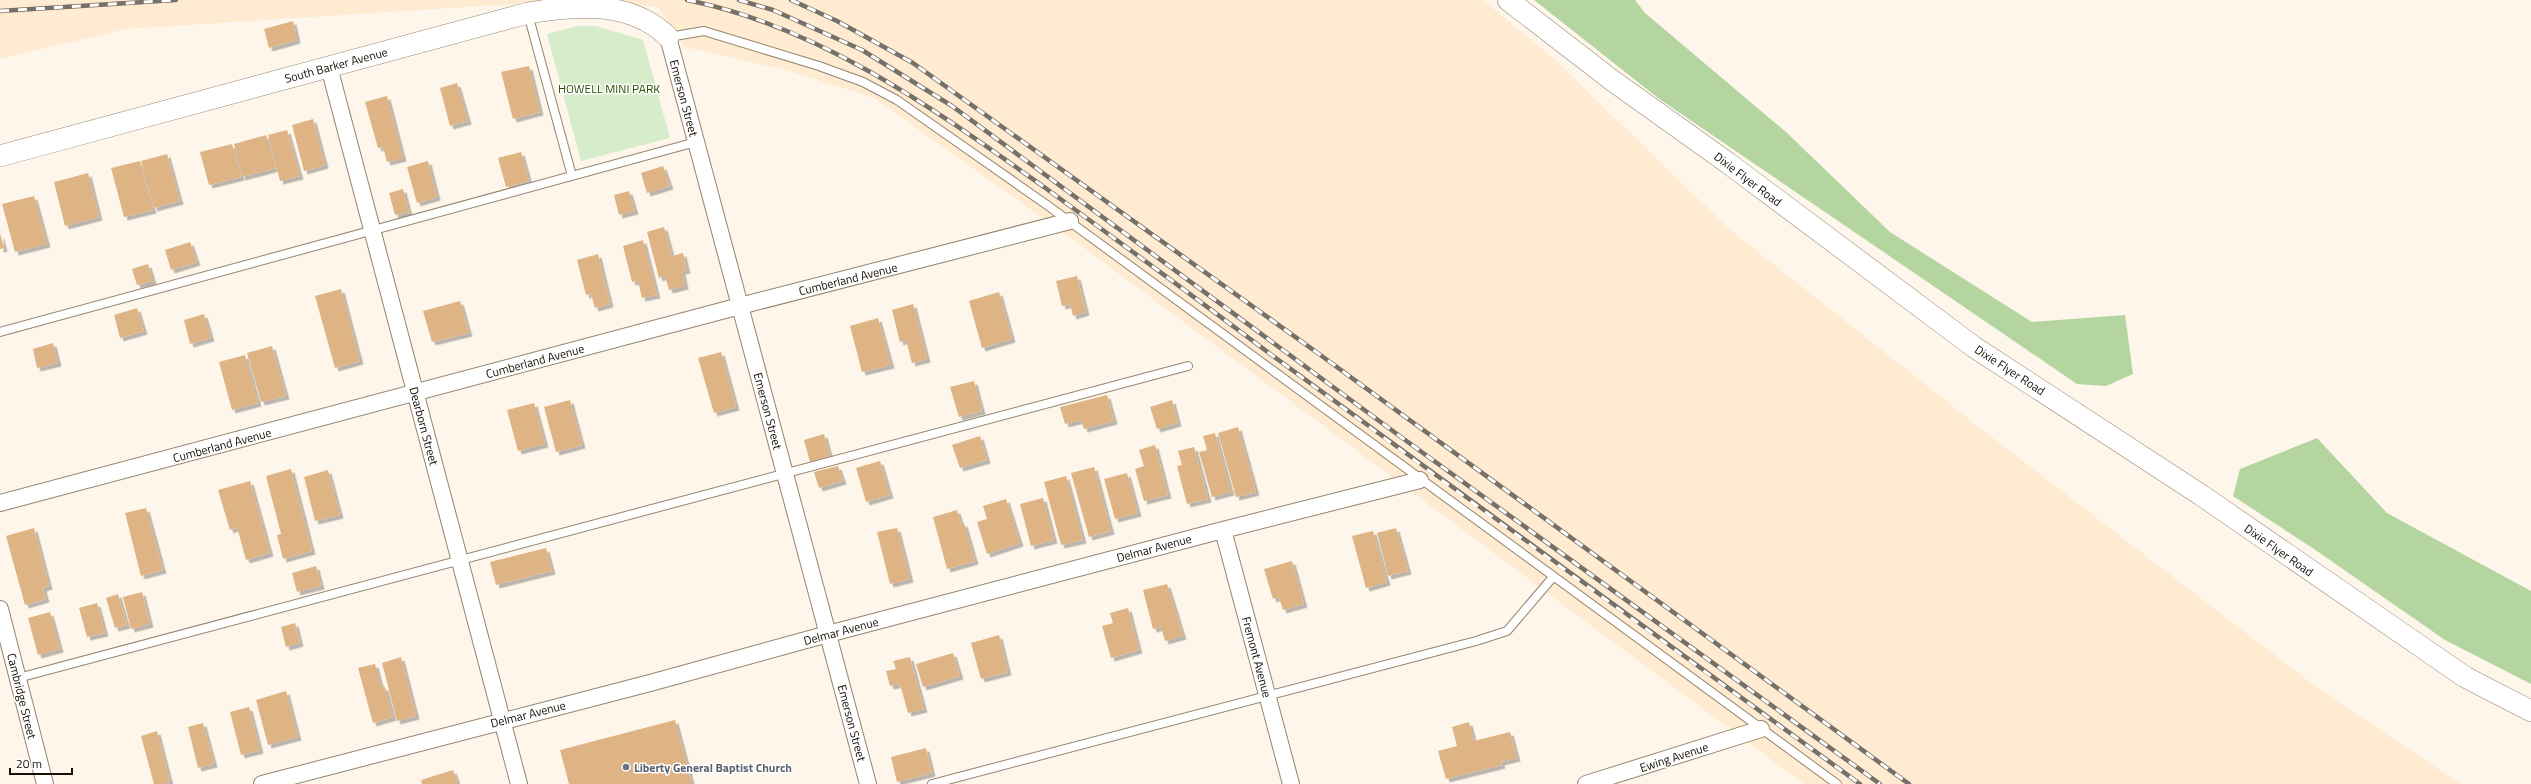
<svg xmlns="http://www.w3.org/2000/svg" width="2531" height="784" font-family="'Titillium Web',sans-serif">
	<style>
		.built { fill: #feebd1 }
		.green { fill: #d7eccb }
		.forest { fill: #b4d5a0 }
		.building { fill: #deb484; filter: url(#shadow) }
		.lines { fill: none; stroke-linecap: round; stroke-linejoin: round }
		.service-casing { stroke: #96846c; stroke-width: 10 }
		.minor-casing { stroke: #96846c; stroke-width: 18 }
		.tertiary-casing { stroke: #96846c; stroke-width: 22 }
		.service { stroke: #fff; stroke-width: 8 }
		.minor { stroke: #fff; stroke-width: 16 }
		.tertiary { stroke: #fff; stroke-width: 21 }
		.rail-casing { stroke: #767066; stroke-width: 4.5 }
		.rail { stroke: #fff; stroke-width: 3; stroke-dasharray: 9; stroke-linecap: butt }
		.worship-dot { fill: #6b7280; stroke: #fff; stroke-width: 1.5 }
		.labels { text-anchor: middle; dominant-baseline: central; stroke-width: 3; stroke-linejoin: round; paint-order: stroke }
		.street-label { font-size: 12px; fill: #150f06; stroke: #fff }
		.park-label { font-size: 12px; fill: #284e00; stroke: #fff }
		.worship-label { font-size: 12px; font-weight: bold; fill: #5b616d; stroke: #fff; text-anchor: start }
	</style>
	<defs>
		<filter id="shadow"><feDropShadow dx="3.5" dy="3.5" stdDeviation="0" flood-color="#0004"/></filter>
	</defs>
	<rect width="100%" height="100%" fill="#fef6eb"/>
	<!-- built -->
	<path class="built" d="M0 0H578L126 29 0 59Z
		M607 0H1483L1552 57 1729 229 1989 435 2303 677 2460 784H1804L1071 238 874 98 790 71 685 47 659 8Z"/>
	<!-- green -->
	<path class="green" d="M577 26H596L643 40 670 138 581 161 547 34Z"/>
	<!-- forest -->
	<path class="forest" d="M1534 0H1635L1645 13 1786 132 1890 232 2032 322 2125 315 2133 374 2106 386 2077 384 1658 98Z
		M2317 438 2387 513 2531 591V684L2445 640 2314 549 2233 496 2240 469Z"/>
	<!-- building -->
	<path class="building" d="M293 21 297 40 269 48 264 29Z
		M529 66 540 112 513 119 501 72Z
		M457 83 468 121 450 126 440 88Z
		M387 96 403 158 387 162 383 147 378 148 365 102Z
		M313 119 325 165 304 171 292 125Z
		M287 130 300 176 280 181 268 135Z
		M266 135 276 168 242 177 234 144Z
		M232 144 241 177 209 185 200 152Z
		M521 152 529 181 506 187 498 158Z
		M167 154 180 201 154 208 141 161Z
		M140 161 153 210 124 217 111 168Z
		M428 161 437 197 417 203 407 167Z
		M663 166 670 186 647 193 641 173Z
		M88 173 99 217 65 226 54 182Z
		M403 189 409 212 395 215 389 193Z
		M629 191 635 211 619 215 614 195Z
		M34 196 47 244 15 252 2 204Z
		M664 227 672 256 683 253 687 270 682 271 685 286 669 290 665 276 659 278 647 232Z
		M0 233 4 248 0 249Z
		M643 240 657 295 642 298 638 281 632 282 623 246Z
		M190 242 197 262 171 270 165 250Z
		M598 254 610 304 595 308 591 294 586 295 577 260Z
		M148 264 153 281 137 285 132 269Z
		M1077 276 1086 312 1073 316 1070 304 1062 306 1056 281Z
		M341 289 360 361 335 368 315 296Z
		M999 292 1012 339 982 348 969 301Z
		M460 301 469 333 432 342 423 311Z
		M913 304 927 359 912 363 906 340 900 342 892 310Z
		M137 308 144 331 120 338 114 315Z
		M204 314 211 338 190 344 184 320Z
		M878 318 891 365 862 372 850 326Z
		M53 343 58 363 37 368 33 349Z
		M272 346 286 396 261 402 247 353Z
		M721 352 736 407 714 413 698 358Z
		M245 355 258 403 232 410 219 362Z
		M974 381 982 411 959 417 950 387Z
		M1107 395 1114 421 1084 429 1081 420 1065 424 1060 407Z
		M570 400 582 445 556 452 544 407Z
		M1172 400 1178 423 1157 429 1150 407Z
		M534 403 545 444 518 451 507 410Z
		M1238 427 1256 492 1236 497 1218 433Z
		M1215 433 1231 492 1212 497 1199 452 1207 450 1203 436Z
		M824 434 830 456 810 462 804 440Z
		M980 436 987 460 960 468 952 445Z
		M1155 445 1168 495 1144 501 1135 469 1144 466 1139 450Z
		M1194 447 1208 499 1187 504 1177 466 1182 465 1178 451Z
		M880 461 890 495 866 502 856 468Z
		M838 466 843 481 819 488 814 472Z
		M1094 467 1111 531 1089 537 1071 473Z
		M291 469 312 551 283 559 277 535 281 534 266 476Z
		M328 470 340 515 315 521 304 477Z
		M1127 473 1138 513 1115 519 1104 479Z
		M1066 476 1083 540 1061 545 1044 482Z
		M250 481 270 553 246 560 237 527 230 530 218 490Z
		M1043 498 1054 540 1031 546 1020 504Z
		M1006 499 1020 543 987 554 977 522 987 519 983 506Z
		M146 508 163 570 141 576 125 513Z
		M957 510 961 524 964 523 975 561 947 569 933 517Z
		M34 528 49 586 43 588 46 599 25 605 6 536Z
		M897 528 910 579 890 584 877 532Z
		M1396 528 1408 571 1388 576 1377 533Z
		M1373 531 1387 582 1366 588 1352 536Z
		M546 548 552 571 496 585 490 562Z
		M1292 561 1304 604 1283 610 1279 597 1273 599 1264 569Z
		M316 566 321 586 297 592 292 573Z
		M1167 584 1183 636 1165 641 1161 627 1153 629 1143 590Z
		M142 592 150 624 131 629 123 597Z
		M118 594 127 625 115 628 106 598Z
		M97 603 105 633 87 637 79 608Z
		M1128 608 1139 650 1111 658 1102 626 1113 623 1110 613Z
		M50 612 60 649 38 655 28 618Z
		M295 623 300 643 286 647 281 627Z
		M999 635 1008 672 981 679 971 643Z
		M953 653 960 676 923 687 916 664Z
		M401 657 416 716 397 721 382 663Z
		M910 657 924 709 908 713 900 684 890 686 886 671 896 669 893 661Z
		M375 664 381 687H385L393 717 373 723 358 668Z
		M286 691 298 737 268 745 256 700Z
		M249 707 260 750 241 755 230 712Z
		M675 720 692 784H569L560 750Z
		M1469 722 1474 741 1510 732 1517 758 1501 762 1502 765 1446 779 1438 751 1457 746 1452 727Z
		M203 723 214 764 198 768 188 727Z
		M157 731 170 782 161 784H154L141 736Z
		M926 748 932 773 897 782 891 757Z
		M453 770 458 784H422L421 780Z"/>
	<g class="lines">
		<defs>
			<path id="service" d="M528 14 572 176
				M669 37 704 31 819 66 863 82 897 100 1047 205 1837 784
				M0 332 696 142
				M18 678 1188 366
				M932 784 1476 641 1507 631 1553 577"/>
			<path id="minor" d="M668 37 868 784
				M329 67 519 784
				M0 503 740 306 1070 221
				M1223 530 1291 784
				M0 609 45 784
				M262 784 650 683 828 634 1223 530 1420 480
				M1586 784 1761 729"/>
			<path id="tertiary" d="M1508 0 1613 81 1728 163 1974 347 2201 495 2465 677 2531 711
				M0 156 528 13C575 5 631 0 668 37"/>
		</defs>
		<!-- service casing -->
		<use href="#service" class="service-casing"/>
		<!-- minor casing -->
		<use href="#minor" class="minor-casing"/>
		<!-- tertiary casing -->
		<use href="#tertiary" class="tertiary-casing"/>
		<!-- service -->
		<use href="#service" class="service"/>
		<!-- minor -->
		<use href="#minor" class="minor"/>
		<!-- tertiary -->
		<use href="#tertiary" class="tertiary"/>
		<defs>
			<path id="rail" d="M687 0C821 27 934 109 1044 187 1121 243 1197 299 1273 356 1468 500 1664 642 1860 784
				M739 0 773 10 862 50 952 106 1401 437 1880 784
				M791 0 837 21 913 63 1319 354 1909 784
				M0 11 176 0"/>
		</defs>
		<!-- rail casing -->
		<use href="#rail" class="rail-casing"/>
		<!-- rail -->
		<use href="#rail" class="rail"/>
	</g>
	<!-- markers -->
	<circle class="worship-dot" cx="626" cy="767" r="4"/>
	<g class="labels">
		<!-- street labels -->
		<g class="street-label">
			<text transform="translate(336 65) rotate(-15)">South Barker Avenue</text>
			<text transform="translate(684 98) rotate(75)">Emerson Street</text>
			<text transform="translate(1748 179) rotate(37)">Dixie Flyer Road</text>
			<text transform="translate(848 279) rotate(-14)">Cumberland Avenue</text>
			<text transform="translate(535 361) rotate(-15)">Cumberland Avenue</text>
			<text transform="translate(2010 370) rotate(33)">Dixie Flyer Road</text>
			<text transform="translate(768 411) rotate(75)">Emerson Street</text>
			<text transform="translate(424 426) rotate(75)">Dearborn Street</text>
			<text transform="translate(222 445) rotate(-15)">Cumberland Avenue</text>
			<text transform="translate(1154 548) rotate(-15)">Delmar Avenue</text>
			<text transform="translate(2279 550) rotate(35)">Dixie Flyer Road</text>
			<text transform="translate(841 631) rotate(-15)">Delmar Avenue</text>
			<text transform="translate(1257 657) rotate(75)">Fremont Avenue</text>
			<text transform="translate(22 696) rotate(76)">Cambridge Street</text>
			<text transform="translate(528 714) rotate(-14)">Delmar Avenue</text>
			<text transform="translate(852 723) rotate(75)">Emerson Street</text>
			<text transform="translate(1674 757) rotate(-18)">Ewing Avenue</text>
		</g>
		<!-- park labels -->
		<g class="park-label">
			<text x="609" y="88">HOWELL MINI PARK</text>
		</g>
		<!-- worship labels -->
		<g class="worship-label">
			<text x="634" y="767">Liberty General Baptist Church</text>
		</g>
	</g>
	<!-- scale -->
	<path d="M10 768v6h62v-6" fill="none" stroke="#150f06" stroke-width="2"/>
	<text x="16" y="768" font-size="12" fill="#150f06" stroke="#ffffff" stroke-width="3" paint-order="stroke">20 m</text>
</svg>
